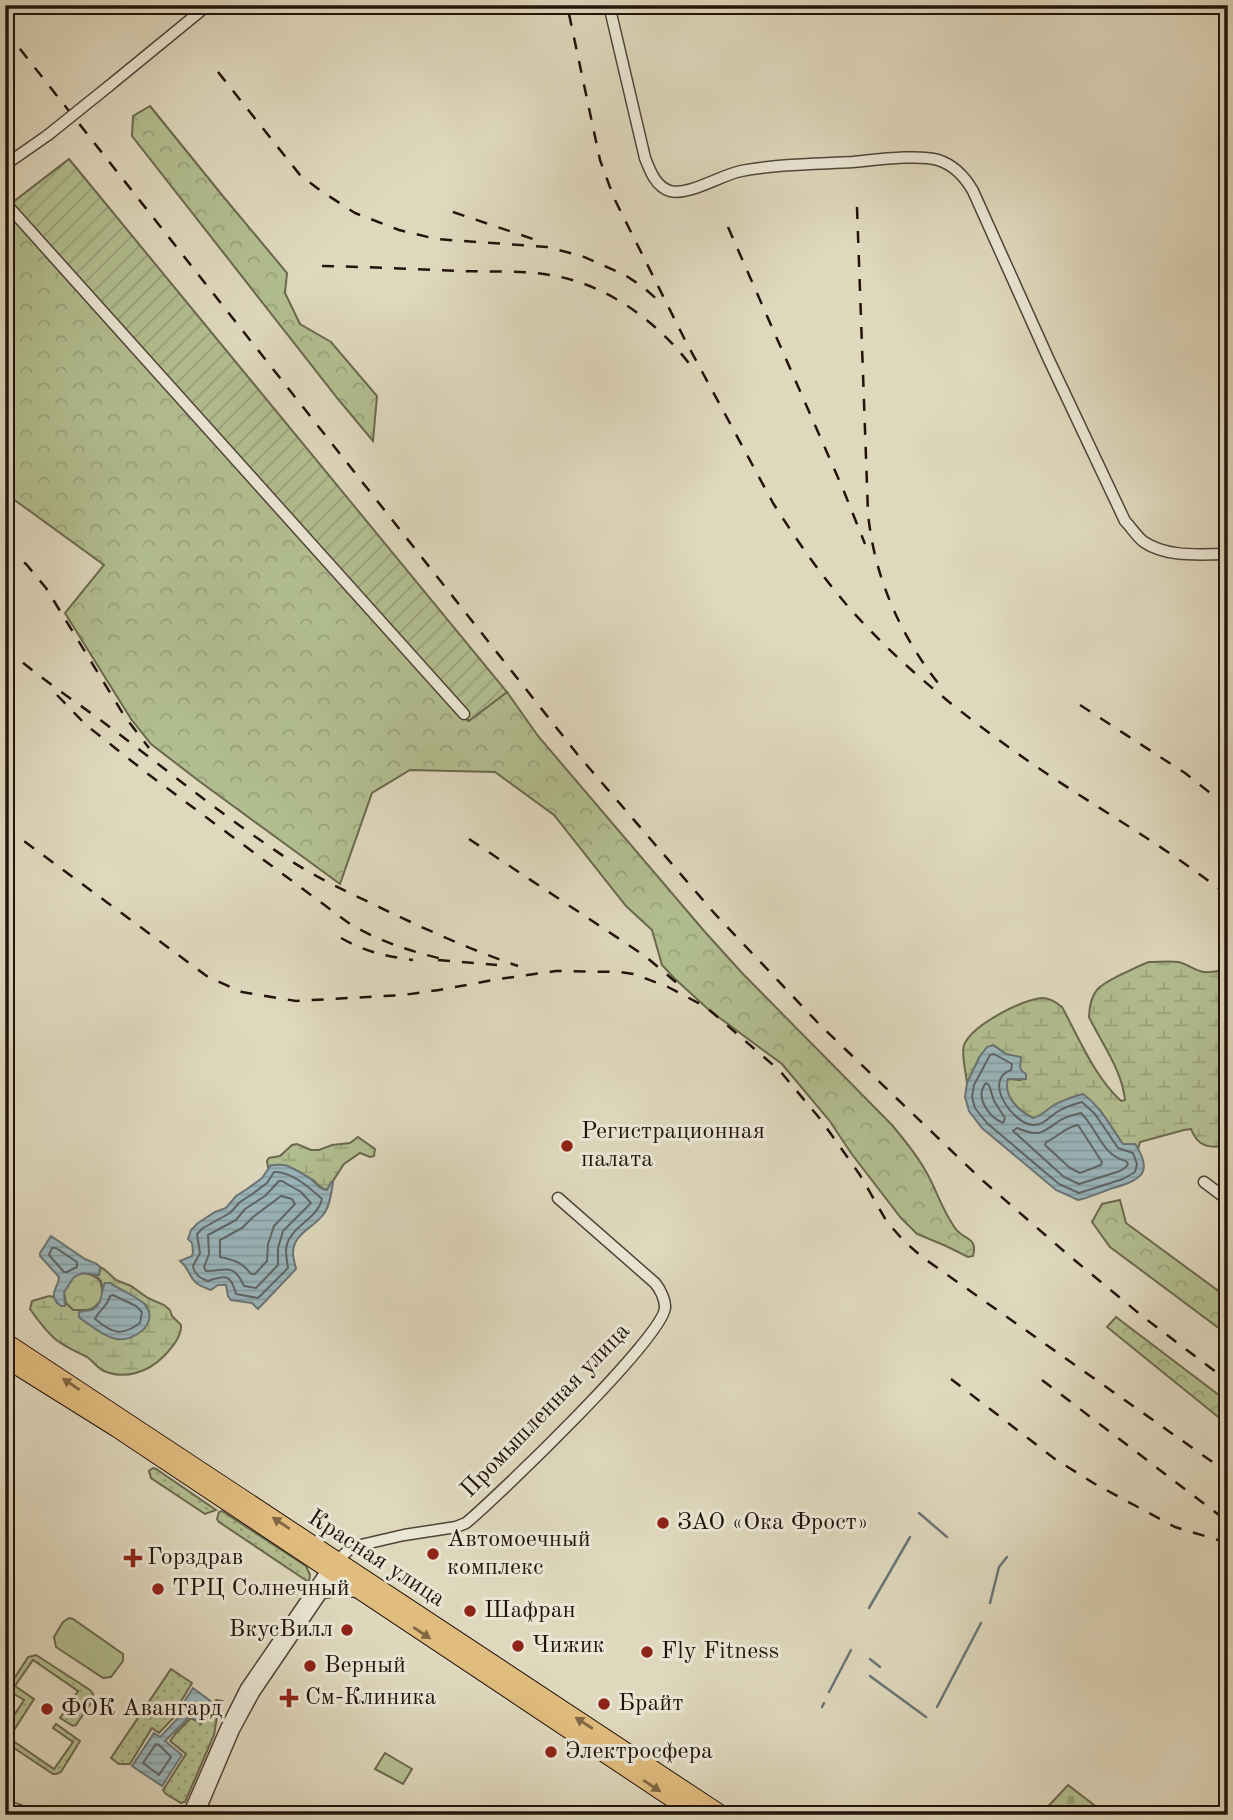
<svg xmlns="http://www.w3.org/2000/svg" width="1233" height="1820" font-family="'Old Standard TT',serif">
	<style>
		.grass { fill: url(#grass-dots); stroke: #6a684e; stroke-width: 2 }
		.forest { fill: url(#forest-crowns); stroke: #6a684e; stroke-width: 2 }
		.wetland { fill: url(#wetland-marsh); stroke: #6a684e; stroke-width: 2 }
		.cemetery { fill: url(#cemetery-stones); stroke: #6a684e; stroke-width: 2 }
		.park { fill: #b2be90; stroke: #6a684e; stroke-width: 2 }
		.garden { fill: url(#garden-furrows); stroke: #6a684e; stroke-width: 2 }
		.water { fill: url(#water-rules); stroke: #6a7576; stroke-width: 2 }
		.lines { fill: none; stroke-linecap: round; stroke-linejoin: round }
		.shore { stroke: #5e6464; stroke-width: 2 }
		.stream { stroke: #6a7576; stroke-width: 2.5 }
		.minor-casing { stroke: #514438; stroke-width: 13 }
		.highway-casing { stroke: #22130b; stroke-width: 18 }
		.minor { stroke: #eae6d4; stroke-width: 10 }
		.highway { stroke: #e0bc7e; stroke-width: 16 }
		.rail { stroke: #22130b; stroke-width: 2.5; stroke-dasharray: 12 12; stroke-linecap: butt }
		.minor-bridge-casing { stroke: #514438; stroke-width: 13; stroke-linecap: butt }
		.minor-bridge { stroke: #eae6d4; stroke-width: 10 }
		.oneway { fill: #816844 }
		.poi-dot { fill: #8f2418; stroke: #eae6d4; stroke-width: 2.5 }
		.labels { text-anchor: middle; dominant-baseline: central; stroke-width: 6; stroke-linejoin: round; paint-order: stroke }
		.poi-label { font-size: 24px; fill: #22130b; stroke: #eae6d4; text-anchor: start }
		.street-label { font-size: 24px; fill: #22130b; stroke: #eae6d4 }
	</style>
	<defs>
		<pattern id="grass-dots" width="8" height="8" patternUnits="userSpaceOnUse" patternTransform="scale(1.75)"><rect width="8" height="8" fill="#b2be90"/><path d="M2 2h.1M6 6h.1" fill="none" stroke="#99a27b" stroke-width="1.8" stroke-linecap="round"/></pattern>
		<pattern id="forest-crowns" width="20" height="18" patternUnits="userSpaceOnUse" patternTransform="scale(1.75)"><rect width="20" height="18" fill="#b2be90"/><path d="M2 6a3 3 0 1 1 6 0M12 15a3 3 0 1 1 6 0" fill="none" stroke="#99a27b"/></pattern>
		<pattern id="wetland-marsh" width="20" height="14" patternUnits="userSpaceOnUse" patternTransform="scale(1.75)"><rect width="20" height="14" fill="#b2be90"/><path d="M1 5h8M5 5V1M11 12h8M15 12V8" fill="none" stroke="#99a27b"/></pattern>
		<pattern id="cemetery-stones" width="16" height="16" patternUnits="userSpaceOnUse" patternTransform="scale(1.75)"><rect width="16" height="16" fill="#b2be90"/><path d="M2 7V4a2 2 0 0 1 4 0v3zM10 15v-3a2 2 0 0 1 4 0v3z" fill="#99a27b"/></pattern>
		<pattern id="garden-furrows" width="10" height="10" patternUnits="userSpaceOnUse" patternTransform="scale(1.75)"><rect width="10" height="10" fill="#b2be90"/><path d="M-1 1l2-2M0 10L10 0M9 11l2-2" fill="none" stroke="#99a27b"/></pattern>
		<pattern id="water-rules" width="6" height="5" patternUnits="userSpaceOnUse" patternTransform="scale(1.75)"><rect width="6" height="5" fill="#9ab6bd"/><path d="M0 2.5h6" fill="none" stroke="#849ca1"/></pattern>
	</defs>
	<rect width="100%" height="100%" fill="#dfd8bd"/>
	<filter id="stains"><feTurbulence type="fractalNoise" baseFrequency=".00286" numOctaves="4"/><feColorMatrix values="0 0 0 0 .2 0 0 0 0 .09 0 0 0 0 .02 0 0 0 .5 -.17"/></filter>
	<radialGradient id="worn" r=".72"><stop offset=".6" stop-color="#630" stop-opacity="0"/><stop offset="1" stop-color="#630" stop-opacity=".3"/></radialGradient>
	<!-- grass -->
	<path class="grass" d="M153 1468 156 1469 216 1510 205 1514 151 1478 149 1471Z
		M222 1511 306 1566 310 1575 309 1581H307L219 1522 217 1519 219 1512Z
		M36 1655 90 1690 93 1694V1700L76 1725 73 1726 60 1718 78 1691 33 1660 15 1686 34 1699 9 1738 54 1769 73 1742 53 1728 56 1724 80 1741 61 1772 56 1774H53L5 1742V1729L24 1700 11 1692 10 1685 28 1657Z
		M171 1669 192 1683 177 1708 179 1712 159 1733 152 1728 130 1764H119L111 1758Z
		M216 1700 222 1701 214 1714 217 1717 214 1735 185 1802 181 1803 166 1794 163 1790 186 1754 170 1741 176 1733 191 1718 201 1724Z"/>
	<!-- forest -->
	<path class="forest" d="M150 106 222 195 287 273 285 293 300 324 331 342 377 396 373 441 338 399 132 136 133 116Z
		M10 222 25 224 468 721 507 692 538 736 705 932 743 974 892 1125C906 1142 920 1159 930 1179 938 1195 944 1213 955 1228 964 1241 978 1236 973 1256L968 1257 946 1246 917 1234 901 1218 851 1153 829 1120 782 1064 709 1010 674 978 662 965 652 930 626 906 554 815 495 772 410 770 372 793 340 884 199 781 151 744 131 719 65 613 104 565 5 493V223Z
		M1120 1200 1126 1223 1228 1298V1335L1110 1247 1092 1222 1102 1204Z
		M83 1273C100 1276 103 1281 102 1298 94 1311 87 1311 73 1310L66 1303 64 1292 74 1276Z
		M1116 1317 1228 1402V1425L1107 1327Z"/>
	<!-- wetland -->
	<path class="wetland" d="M1149 962C1159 962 1169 961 1178 962 1186 963 1192 969 1200 971 1209 974 1218 971 1228 968V1146C1210 1148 1198 1148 1191 1129L1184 1130 1140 1142 1138 1149 1135 1144H1123L1100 1110 1077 1096 1053 1106 1042 1116 1033 1118C1018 1110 1003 1096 1007 1079L1021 1080C1021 1062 1007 1055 993 1045L980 1056 967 1083C966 1073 961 1053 964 1045 972 1025 1023 999 1042 998 1050 998 1056 1002 1062 1007 1079 1038 1094 1076 1121 1101L1125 1100C1122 1070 1102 1044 1089 1017 1090 989 1100 985 1122 974 1131 970 1140 965 1149 962Z
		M358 1137 375 1149 374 1156 370 1157 360 1153 344 1164 327 1190C319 1188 319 1185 313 1180 310 1178 305 1177 301 1175 288 1168 285 1161 268 1167L267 1161 269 1158 280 1156 292 1145 297 1144 311 1150H319L332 1145 350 1143Z
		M100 1267 104 1269 116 1280 131 1286 148 1298 164 1305 170 1310 172 1316 181 1325C182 1336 171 1349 163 1357 148 1372 125 1380 104 1371 97 1368 93 1361 87 1357 76 1351 64 1347 54 1338 45 1330 37 1319 30 1309L32 1301 49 1296 54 1297 57 1303 65 1306 66 1303 73 1310H84L79 1313 80 1318C104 1335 118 1347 145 1328L149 1311 146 1305 110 1283H105L102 1287 101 1281 96 1276 99 1275Z"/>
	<!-- cemetery -->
	<path class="cemetery" d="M1068 1785 1107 1815H1040Z"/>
	<!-- park -->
	<path class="park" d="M69 1618 73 1619 123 1654V1661L111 1677 103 1678 56 1647 54 1637 63 1622Z
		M385 1753 412 1769 403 1784 375 1769Z"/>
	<!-- garden -->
	<path class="garden" d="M69 159 507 692 469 721 8 206Z"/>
	<!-- water -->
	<path class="water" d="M993 1045 1006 1054 1021 1057C1021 1066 1017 1068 1026 1074V1079H1008C1003 1096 1018 1111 1033 1118 1042 1116 1046 1110 1054 1105 1062 1101 1074 1096 1083 1094 1101 1107 1110 1126 1123 1144H1135C1156 1175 1137 1181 1110 1189 1099 1193 1089 1198 1078 1200L1056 1190 982 1128 969 1111 965 1097 967 1083 980 1056 987 1047Z
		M271 1165C276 1165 283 1164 288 1166 292 1168 311 1178 313 1181 319 1186 319 1189 327 1190L331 1182 333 1183C331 1193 330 1207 323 1215 313 1228 293 1234 293 1253 293 1258 295 1264 296 1269L258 1309 252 1303 231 1300 228 1296 226 1285H218L211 1290C185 1282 194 1272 180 1261L192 1256 193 1252 192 1243 188 1239 191 1230 198 1223 215 1212 226 1208 236 1196 247 1189 262 1178Z
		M51 1236 85 1259 97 1264 100 1267 99 1275 83 1273 74 1277 64 1292 65 1306H61C46 1294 59 1288 59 1277L40 1256V1253Z
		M105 1283H110C119 1290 141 1298 146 1306 159 1324 133 1342 117 1339 107 1338 88 1324 79 1317V1312C83 1311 87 1311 91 1310 104 1305 100 1292 105 1283Z
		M193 1688 212 1702 199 1722 189 1717 165 1741 182 1755 162 1786 132 1766 154 1733 160 1737 184 1712 180 1708Z"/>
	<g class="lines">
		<!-- shore -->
		<path class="shore" d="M994 1054 1012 1064 1011 1070C982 1080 1013 1124 1033 1125 1044 1125 1049 1117 1057 1112 1064 1107 1075 1104 1082 1102L1095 1114 1118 1148 1133 1153 1137 1164 1135 1172 1123 1179 1079 1193 1059 1184 987 1123 975 1108 972 1097 974 1085 990 1055Z
			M986 1083 989 1085 994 1101 1005 1118 1003 1123C989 1117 974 1097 986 1083Z
			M1081 1113C1097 1128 1102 1156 1126 1161L1128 1164 1126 1167 1120 1171 1079 1184 1064 1177 1013 1131 1017 1128C1039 1137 1041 1134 1059 1121 1066 1116 1074 1115 1081 1113Z
			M1078 1125 1102 1162 1101 1165 1080 1173 1070 1168 1045 1145 1046 1142C1058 1137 1065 1127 1078 1125Z
			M274 1172C291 1171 310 1188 322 1199 317 1221 288 1226 286 1250 286 1256 287 1262 288 1268L258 1298 236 1294C231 1274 226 1275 208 1281 201 1279 194 1274 193 1266L200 1253 197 1234 203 1228 230 1213 240 1202 251 1195 267 1183Z
			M279 1181H282L301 1192 311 1203 283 1231 278 1248V1265L256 1288 244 1286C233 1262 226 1271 206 1271L204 1267 209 1254 208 1235 236 1220 245 1209 265 1196Z
			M281 1196 292 1199 295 1204 274 1226 268 1244 267 1261 255 1274H251C242 1262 234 1260 220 1257V1240L242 1228 253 1217Z
			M56 1248 77 1262V1267L67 1272H64L49 1255 52 1248Z
			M113 1295 136 1306 142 1312 140 1323C121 1337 112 1333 95 1319 98 1311 108 1306 110 1296Z
			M156 1744 159 1745 171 1757 159 1775 143 1763Z"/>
		<!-- stream -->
		<path class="stream" d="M919 1513 947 1537
			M990 1603 999 1567 1007 1557
			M869 1608 910 1537
			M870 1659 880 1667
			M870 1676 926 1717
			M829 1692 851 1650
			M822 1707 824 1703
			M937 1707 981 1623"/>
		<defs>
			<path id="minor" d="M609 5 645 158C650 171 656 187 670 191 689 196 721 175 741 171 777 164 816 164 853 162 875 160 918 154 938 160 954 165 965 177 973 191L1049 360 1125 521C1131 527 1137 537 1144 542 1168 558 1200 554 1228 554
				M109 86 208 5
				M5 165 48 135
				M5 207 8 206 464 714
				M1204 1182 1228 1200
				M322 1593 342 1590 357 1592
				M1227 1692 1228 1693
				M5 1805 32 1815
				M188 1815 226 1728 246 1688 327 1570 352 1547 404 1535 456 1527 466 1523C495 1499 666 1335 665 1307 665 1299 660 1289 655 1283L558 1198
				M198 1815 234 1730 254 1693 334 1575 335 1570"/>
			<path id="highway" d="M5 1341 723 1815
				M5 1359 117 1429 696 1815"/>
		</defs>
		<!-- minor casing -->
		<use href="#minor" class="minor-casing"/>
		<!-- highway casing -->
		<use href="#highway" class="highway-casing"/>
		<!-- minor -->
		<use href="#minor" class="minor"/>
		<!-- highway -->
		<use href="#highway" class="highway"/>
		<!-- rail -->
		<path class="rail" d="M569 14 600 160 614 198 685 340 773 503C797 541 823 578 852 611 905 670 969 720 1034 765 1098 809 1167 847 1228 896
			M5 30 578 755 715 914 820 1025 982 1180 1066 1253 1142 1316 1228 1381
			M218 72 300 175 321 191 355 213 399 230 436 239 547 247 582 256 625 275 643 287 660 302
			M857 207 868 513C874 577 901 638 942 688
			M453 212 539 241
			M728 227 843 489 865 544
			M322 266C368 267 415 269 461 271 492 272 525 270 556 276 609 286 659 323 691 366
			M5 548 26 564 46 588 125 717 149 748
			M5 647C37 677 80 704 115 731 173 775 230 821 291 861 319 879 350 893 381 908 425 929 471 950 518 966
			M57 695 86 725 148 774 350 924C383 943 410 951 446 960
			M1080 705 1185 773 1228 807
			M5 827 208 977 242 992 296 1001 403 995 439 990 499 979 556 971 620 972 634 974 668 987 706 1007 780 1071 821 1120 860 1175 887 1222 904 1241 922 1257 1228 1473
			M469 839 645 956 684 989
			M341 938C366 952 385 956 413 960
			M438 960 497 965
			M951 1379 1055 1459 1095 1484 1175 1527 1228 1543
			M1042 1380 1228 1522"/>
		<defs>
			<path id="minor-bridge" d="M48 135 109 86"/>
		</defs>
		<!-- minor-bridge casing -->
		<use href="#minor-bridge" class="minor-bridge-casing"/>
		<!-- minor-bridge -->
		<use href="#minor-bridge" class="minor-bridge"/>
	</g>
	<!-- one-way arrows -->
	<defs><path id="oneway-solid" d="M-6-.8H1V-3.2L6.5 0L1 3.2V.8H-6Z" transform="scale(1.75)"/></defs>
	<g class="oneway">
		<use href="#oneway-solid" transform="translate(71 1384) rotate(-146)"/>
		<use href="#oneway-solid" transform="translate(281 1523) rotate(-146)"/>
		<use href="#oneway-solid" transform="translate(422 1633) rotate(34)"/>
		<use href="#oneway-solid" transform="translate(584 1723) rotate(-147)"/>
		<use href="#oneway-solid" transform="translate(652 1786) rotate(34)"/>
	</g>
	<!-- markers -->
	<g class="poi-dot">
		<circle cx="567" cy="1146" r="7"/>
		<circle cx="663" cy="1523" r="7"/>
		<circle cx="433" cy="1554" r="7"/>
		<path d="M129.5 1547.5h7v7h7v7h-7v7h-7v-7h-7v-7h7z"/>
		<circle cx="158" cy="1589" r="7"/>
		<circle cx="470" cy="1611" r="7"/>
		<circle cx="347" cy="1630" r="7"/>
		<circle cx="518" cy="1646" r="7"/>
		<circle cx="647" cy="1652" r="7"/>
		<circle cx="310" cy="1666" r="7"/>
		<path d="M285.5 1687.5h7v7h7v7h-7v7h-7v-7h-7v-7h7z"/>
		<circle cx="604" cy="1704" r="7"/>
		<circle cx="47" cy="1709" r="7"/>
		<circle cx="551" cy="1752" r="7"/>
	</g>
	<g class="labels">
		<!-- poi labels -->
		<g class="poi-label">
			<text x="581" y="1132">Регистрационная<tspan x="581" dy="28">палата</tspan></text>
			<text x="677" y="1523">ЗАО «Ока Фрост»</text>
			<text x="447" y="1540">Автомоечный<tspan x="447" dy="28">комплекс</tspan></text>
			<text x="147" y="1558">Горздрав</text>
			<text x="172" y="1589">ТРЦ Солнечный</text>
			<text x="484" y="1611">Шафран</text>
			<text x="333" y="1630" text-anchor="end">ВкусВилл</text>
			<text x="532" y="1646">Чижик</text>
			<text x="661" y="1652">Fly Fitness</text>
			<text x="324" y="1666">Верный</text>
			<text x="305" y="1698">См-Клиника</text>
			<text x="618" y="1704">Брайт</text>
			<text x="61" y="1709">ФОК Авангард</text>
			<text x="565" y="1752">Электросфера</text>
		</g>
		<!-- street labels -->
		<g class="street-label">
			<text transform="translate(546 1411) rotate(-46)">Промышленная улица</text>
			<text transform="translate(376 1559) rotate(33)">Красная улица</text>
		</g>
	</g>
	<!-- margin -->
	<rect width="1233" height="1820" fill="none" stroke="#dfd8bd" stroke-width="28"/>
	<rect x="7" y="7" width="1219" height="1806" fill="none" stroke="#22130b" stroke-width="3.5"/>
	<rect x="14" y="14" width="1205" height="1792" fill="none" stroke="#22130b" stroke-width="2"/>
	<rect width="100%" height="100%" filter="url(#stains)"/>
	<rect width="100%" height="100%" fill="url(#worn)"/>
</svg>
